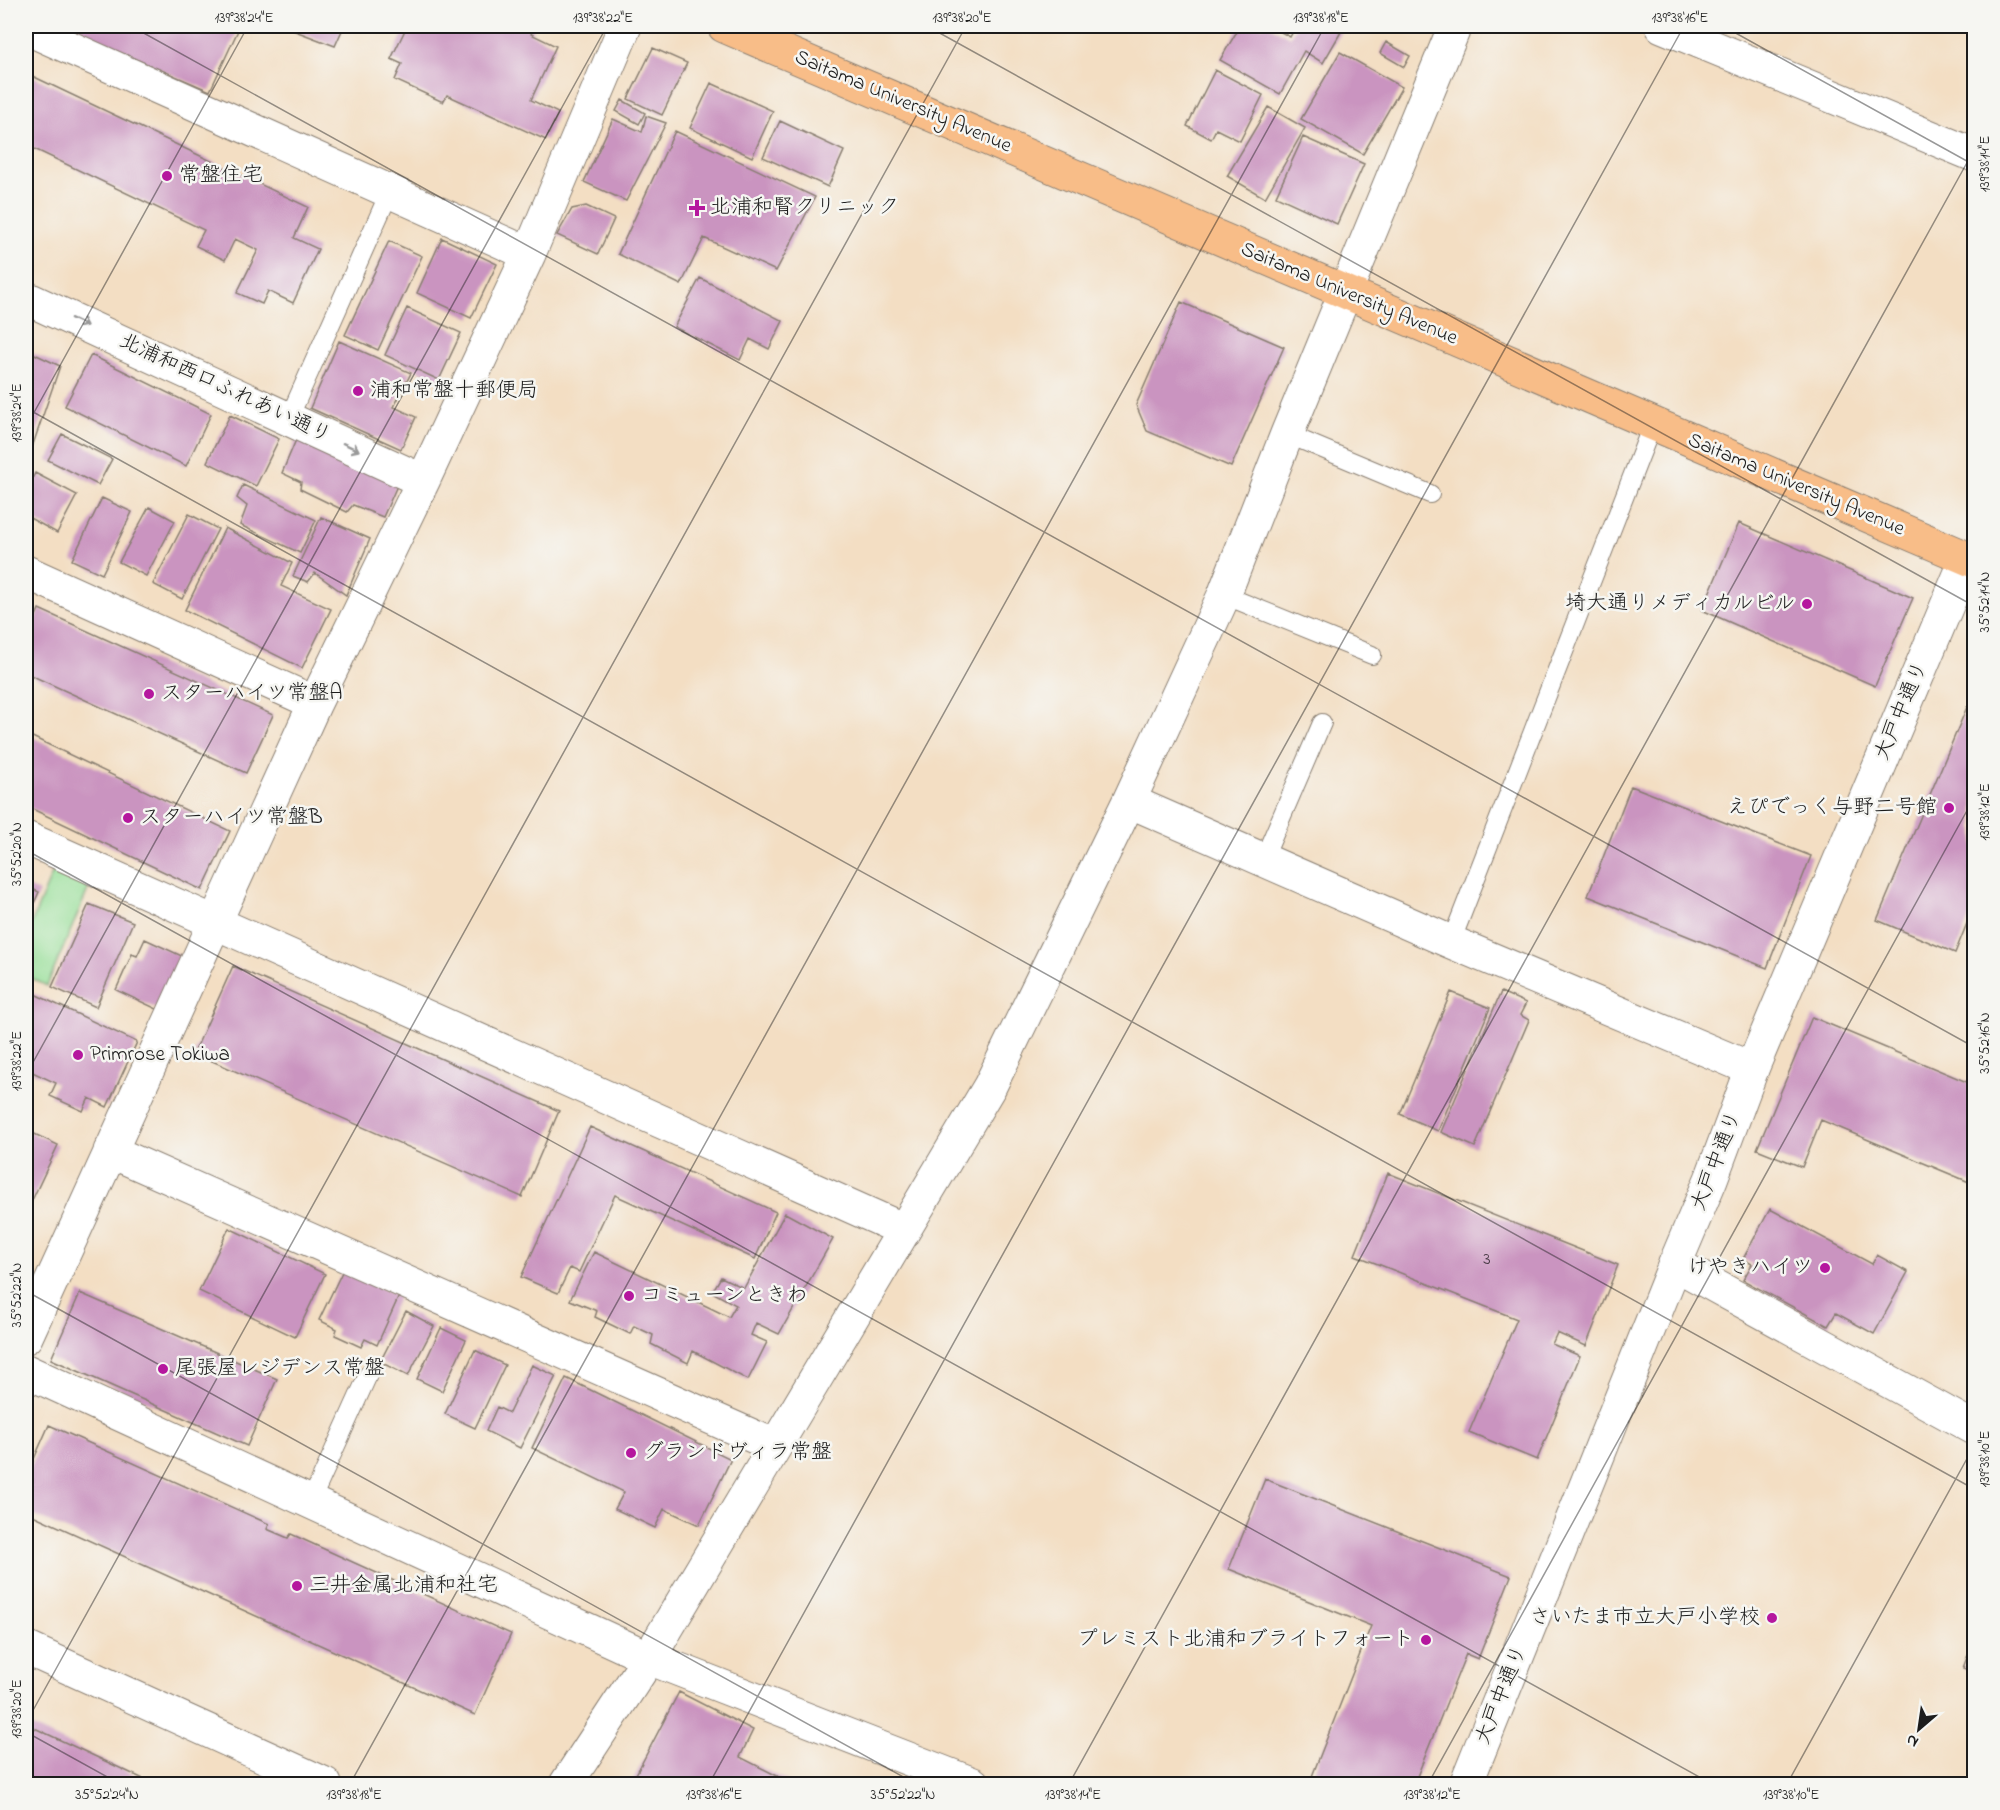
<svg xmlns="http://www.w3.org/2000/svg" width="2000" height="1810" font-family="'Indie Flower','Klee One',sans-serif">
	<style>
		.green { fill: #98df99; stroke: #5a7e5a; stroke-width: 1.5 }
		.building { fill: #ca94c0 }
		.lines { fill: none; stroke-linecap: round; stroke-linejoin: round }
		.service-casing { stroke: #887d70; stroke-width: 20 }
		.minor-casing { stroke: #887d70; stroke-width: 35 }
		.tertiary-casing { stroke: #887d70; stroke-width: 35 }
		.trunk-casing { stroke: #887d70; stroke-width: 35 }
		.service { stroke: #fff; stroke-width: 18 }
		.minor { stroke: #fff; stroke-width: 33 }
		.tertiary { stroke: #fff; stroke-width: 33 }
		.trunk { stroke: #f8bd88; stroke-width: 33 }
		.oneway { stroke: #999 }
		.ticks { fill: none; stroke: #1c1c1c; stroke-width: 1.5; stroke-opacity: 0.45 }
		.poi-dot { fill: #b5179e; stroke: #f6f6f2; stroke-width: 2 }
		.labels { text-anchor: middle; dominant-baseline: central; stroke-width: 5; stroke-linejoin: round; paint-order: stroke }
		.number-label { font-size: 18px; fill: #483a45 }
		.street-label { font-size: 21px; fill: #1c1c1c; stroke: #f6f6f2 }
		.poi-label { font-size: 21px; fill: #1c1c1c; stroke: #f6f6f2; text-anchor: start }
		.neatline { fill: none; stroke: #1c1c1c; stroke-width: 2 }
		.ticks-label { font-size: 15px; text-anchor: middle; fill: #1c1c1c }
	</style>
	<rect width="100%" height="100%" fill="#f6f6f2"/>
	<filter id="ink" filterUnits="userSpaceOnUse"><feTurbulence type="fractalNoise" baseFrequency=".0167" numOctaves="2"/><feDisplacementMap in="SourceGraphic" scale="12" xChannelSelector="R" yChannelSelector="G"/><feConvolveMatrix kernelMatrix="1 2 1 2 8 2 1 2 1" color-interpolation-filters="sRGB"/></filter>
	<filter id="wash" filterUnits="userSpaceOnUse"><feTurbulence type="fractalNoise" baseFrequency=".008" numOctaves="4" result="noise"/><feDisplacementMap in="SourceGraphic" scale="24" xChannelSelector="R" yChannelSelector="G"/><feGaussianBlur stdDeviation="1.35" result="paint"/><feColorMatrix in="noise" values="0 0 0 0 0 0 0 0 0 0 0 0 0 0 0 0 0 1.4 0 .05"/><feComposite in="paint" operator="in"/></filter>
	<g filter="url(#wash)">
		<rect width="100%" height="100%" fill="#f3dec3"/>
		<!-- green -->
		<path class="green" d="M54 869 90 885 47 986 26 976V936Z"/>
		<g id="blocks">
			<!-- building -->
			<path class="building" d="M59 26H240L210 91Z
				M282 26H344L335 46Z
				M407 26H535L531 34 556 46 531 100 558 113 546 140 447 95 443 102 395 80 402 64 391 59Z
				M1240 26H1270L1290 37 1296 26H1329L1341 32 1323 63 1304 51 1280 94 1220 60Z
				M1386 42 1410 56 1404 67 1380 53Z
				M653 48 687 63 662 115 628 99Z
				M1340 52 1402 87 1363 154 1301 119Z
				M1215 70 1263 95 1240 141 1216 129 1211 139 1187 126Z
				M26 73 308 207 294 238 318 249 293 303 268 291 262 304 237 293 258 250 235 239 225 260 196 246 204 230 26 145Z
				M711 83 773 111 752 157 690 128Z
				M622 100 645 113 639 124 616 111Z
				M1268 107 1305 128 1265 198 1227 176Z
				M646 116 666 123 626 201 584 182 613 119 642 132Z
				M780 121 844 151 828 187 763 157Z
				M675 131 815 197 776 271 704 238 681 285 618 254Z
				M1303 137 1364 164 1337 224 1276 196Z
				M586 206 614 219 598 254 557 235 572 209Z
				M442 238 497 264 471 318 417 293Z
				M389 241 422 256 378 350 345 335Z
				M700 278 783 321 769 349 750 339 740 360 674 327Z
				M1181 302 1284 347 1231 467 1147 431 1136 405Z
				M407 308 461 333 439 380 385 355Z
				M339 341 411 373 394 407 416 417 401 449 310 408Z
				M26 350 60 366 28 459 26 458Z
				M91 355 211 414 186 466 65 406Z
				M230 415 279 439 256 486 207 462Z
				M62 434 112 459 98 485 48 460Z
				M298 435 400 479 383 517 353 505 347 512 300 489 301 482 282 473Z
				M35 473 77 495 57 533 26 516V491Z
				M243 485 316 520 300 553 240 525 247 506 237 498Z
				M102 498 132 512 102 574 72 560Z
				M149 507 175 521 146 576 119 562Z
				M189 514 218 529 182 599 153 584Z
				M321 517 370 539 346 595 315 573 308 582 293 576Z
				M1739 523 1913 598 1875 686 1702 610Z
				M225 528 292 563 281 586 331 609 302 668 185 610Z
				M39 609 273 715 246 773 26 673V639Z
				M1967 707 1974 710V906L1955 953 1877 920Z
				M26 734 230 831 202 890 26 806Z
				M1631 786 1811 856 1767 968 1588 896Z
				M26 886 39 892 26 921Z
				M89 904 133 922 96 1007 52 987Z
				M145 939 184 957 159 1010 116 990 132 954 137 956Z
				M233 966 559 1111 522 1197 194 1053Z
				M26 990 137 1042 107 1107 89 1098 83 1111 50 1096 56 1083 26 1069Z
				M1451 992 1490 1008 1438 1131 1400 1114Z
				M1501 992 1526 1003 1520 1015 1529 1020 1475 1147 1441 1132Z
				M1812 1017 1974 1085V1184L1821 1120 1802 1167 1757 1149Z
				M590 1127 776 1212 755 1259 615 1195 579 1272 570 1268 558 1293 521 1277Z
				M26 1130 58 1145 26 1213Z
				M1388 1173 1618 1265 1586 1346 1557 1333 1552 1344 1580 1356 1537 1460 1469 1432 1517 1319 1355 1255Z
				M1770 1209 1872 1264 1877 1255 1908 1272 1874 1334 1836 1313 1828 1326 1743 1280 1752 1264 1743 1259Z
				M785 1213 833 1239 779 1334 756 1323 751 1335 767 1342 748 1380 693 1351 688 1363 651 1344 653 1335 634 1326 630 1334 595 1317 597 1311 570 1300 594 1252 729 1317 736 1305 712 1292 721 1277 744 1288Z
				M229 1228 325 1274 295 1337 199 1291Z
				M343 1270 399 1296 377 1345 365 1339 361 1347 335 1335 337 1329 319 1320Z
				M80 1293 277 1379 247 1446 51 1359Z
				M406 1311 434 1326 408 1376 380 1362Z
				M441 1328 466 1340 442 1391 417 1379Z
				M475 1350 505 1365 475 1428 445 1414Z
				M532 1365 556 1376 520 1448 486 1431 497 1407 509 1413Z
				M566 1378 731 1459 699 1525 664 1509 655 1528 615 1509 624 1492 532 1448Z
				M49 1425 269 1524 267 1529 288 1538 291 1534 511 1634 475 1715 26 1512V1477Z
				M1265 1479 1511 1576 1478 1659 1466 1654 1414 1784H1309L1371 1626 1229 1569Z
				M1974 1639V1672L1963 1668Z
				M679 1692 753 1730 740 1757 793 1784H631Z
				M26 1724 154 1784H26Z"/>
		</g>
	</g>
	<g filter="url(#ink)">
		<use href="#blocks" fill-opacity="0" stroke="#887d70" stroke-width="1.5"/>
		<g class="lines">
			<defs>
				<path id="service" d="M289 418 390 191
					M1287 434 1430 494
					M1224 595 1372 655
					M1263 860 1322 723
					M1451 942 1653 423
					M311 1501 368 1375"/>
				<path id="minor" d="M1662 26 1974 155
					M26 28 529 254
					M26 298 423 481
					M26 572 315 703
					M1129 801 1451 942 1752 1069
					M26 838 904 1230
					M110 1151 775 1446
					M1675 1264 1974 1428
					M26 1337 315 703 423 481 529 254 625 26
					M26 1371 649 1658 973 1784
					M26 1648 325 1784
					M566 1784 649 1658 990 1086 1129 801 1224 595 1287 434 1455 26"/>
				<path id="tertiary" d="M1466 1784 1675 1264 1711 1179 1752 1069 1967 558"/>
				<path id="trunk" d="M724 26 1974 561"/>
			</defs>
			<!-- service casing -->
			<use href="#service" class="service-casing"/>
			<!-- minor casing -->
			<use href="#minor" class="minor-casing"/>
			<!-- tertiary casing -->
			<use href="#tertiary" class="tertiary-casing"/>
			<!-- trunk casing -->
			<use href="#trunk" class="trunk-casing"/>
			<!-- service -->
			<use href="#service" class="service"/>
			<!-- minor -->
			<use href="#minor" class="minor"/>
			<!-- tertiary -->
			<use href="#tertiary" class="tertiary"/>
			<!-- trunk -->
			<use href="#trunk" class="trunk"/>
		</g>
		<!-- one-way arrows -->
		<defs><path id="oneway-shaft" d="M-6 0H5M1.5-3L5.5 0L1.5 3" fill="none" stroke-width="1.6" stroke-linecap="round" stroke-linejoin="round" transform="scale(1.5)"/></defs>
		<g class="oneway">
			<use href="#oneway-shaft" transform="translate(79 322) rotate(25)"/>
			<use href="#oneway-shaft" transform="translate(351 447) rotate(25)"/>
		</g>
	</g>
	<!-- ticks -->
	<path class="ticks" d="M131 26 1974 1047M927 26 1974 606M1723 26 1974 165M26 408 1974 1489M26 427 248 26M26 850 1712 1784M26 1075 607 26M26 1291 916 1784M26 1723 966 26M26 1732 120 1784M350 1784 1325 26M709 1784 1684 26M1069 1784 1974 150M1428 1784 1974 798M1787 1784 1974 1446"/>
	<!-- markers -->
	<g class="poi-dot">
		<circle cx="167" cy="176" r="6"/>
		<path d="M694 199h6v6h6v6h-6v6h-6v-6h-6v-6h6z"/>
		<circle cx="358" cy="391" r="6"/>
		<circle cx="1807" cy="604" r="6"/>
		<circle cx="149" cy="694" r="6"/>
		<circle cx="1949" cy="808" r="6"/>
		<circle cx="128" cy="818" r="6"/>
		<circle cx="78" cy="1055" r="6"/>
		<circle cx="1825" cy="1268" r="6"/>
		<circle cx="629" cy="1296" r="6"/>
		<circle cx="163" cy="1369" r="6"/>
		<circle cx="631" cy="1453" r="6"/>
		<circle cx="297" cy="1586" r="6"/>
		<circle cx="1772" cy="1618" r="6"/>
		<circle cx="1426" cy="1640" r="6"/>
	</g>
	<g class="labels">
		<!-- number labels -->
		<g class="number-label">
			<text x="1487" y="1260">3</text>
		</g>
		<!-- street labels -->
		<g class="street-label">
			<text transform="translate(903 102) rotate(23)">Saitama University Avenue</text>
			<text transform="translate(1349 294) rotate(23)">Saitama University Avenue</text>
			<text transform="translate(225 389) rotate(25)">北浦和西口ふれあい通り</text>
			<text transform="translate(1796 485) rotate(23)">Saitama University Avenue</text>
			<text transform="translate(1902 711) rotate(-67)">大戸中通り</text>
			<text transform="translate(1717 1161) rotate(-69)">大戸中通り</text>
			<text transform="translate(1502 1695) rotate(-68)">大戸中通り</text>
		</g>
		<!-- poi labels -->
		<g class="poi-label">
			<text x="179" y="176">常盤住宅</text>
			<text x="710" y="208">北浦和腎クリニック</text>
			<text x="370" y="391">浦和常盤十郵便局</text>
			<text x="1795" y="604" text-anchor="end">埼大通りメディカルビル</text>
			<text x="161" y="694">スターハイツ常盤A</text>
			<text x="1937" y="808" text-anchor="end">えぴでっく与野二号館</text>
			<text x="140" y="818">スターハイツ常盤B</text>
			<text x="90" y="1055">Primrose Tokiwa</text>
			<text x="1813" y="1268" text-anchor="end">けやきハイツ</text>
			<text x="641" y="1296">コミューンときわ</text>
			<text x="175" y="1369">尾張屋レジデンス常盤</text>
			<text x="643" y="1453">グランドヴィラ常盤</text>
			<text x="309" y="1586">三井金属北浦和社宅</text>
			<text x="1760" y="1618" text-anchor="end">さいたま市立大戸小学校</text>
			<text x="1414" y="1640" text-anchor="end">プレミスト北浦和ブライトフォート</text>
		</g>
	</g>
	<!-- margin -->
	<rect width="2000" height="1810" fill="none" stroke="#f6f6f2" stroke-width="66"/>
	<!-- north arrow -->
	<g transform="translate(1919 1729) rotate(209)" stroke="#f6f6f2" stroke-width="4.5" paint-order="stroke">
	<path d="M0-4.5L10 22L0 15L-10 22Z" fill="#1c1c1c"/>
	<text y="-9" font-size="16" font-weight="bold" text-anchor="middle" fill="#1c1c1c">N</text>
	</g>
	<rect x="33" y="33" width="1934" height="1744" class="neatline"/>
	<g class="ticks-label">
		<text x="244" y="22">139°38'24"E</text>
		<text x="603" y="22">139°38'22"E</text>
		<text x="962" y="22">139°38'20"E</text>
		<text x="1321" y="22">139°38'18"E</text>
		<text x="1680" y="22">139°38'16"E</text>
		<text transform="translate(1984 164) rotate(-90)" y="5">139°38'14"E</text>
		<text transform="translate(16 413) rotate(-90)" y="5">139°38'24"E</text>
		<text transform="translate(1984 602) rotate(-90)" y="5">35°52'14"N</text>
		<text transform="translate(1984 812) rotate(-90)" y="5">139°38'12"E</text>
		<text transform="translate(16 854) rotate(-90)" y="5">35°52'20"N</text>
		<text transform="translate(1984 1043) rotate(-90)" y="5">35°52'16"N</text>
		<text transform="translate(16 1061) rotate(-90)" y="5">139°38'22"E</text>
		<text transform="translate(16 1295) rotate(-90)" y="5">35°52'22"N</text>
		<text transform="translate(1984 1459) rotate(-90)" y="5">139°38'10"E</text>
		<text transform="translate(16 1709) rotate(-90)" y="5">139°38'20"E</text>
		<text x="107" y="1799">35°52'24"N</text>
		<text x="354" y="1799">139°38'18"E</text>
		<text x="714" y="1799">139°38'16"E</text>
		<text x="903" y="1799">35°52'22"N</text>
		<text x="1073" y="1799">139°38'14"E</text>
		<text x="1432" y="1799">139°38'12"E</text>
		<text x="1791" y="1799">139°38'10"E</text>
	</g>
</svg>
